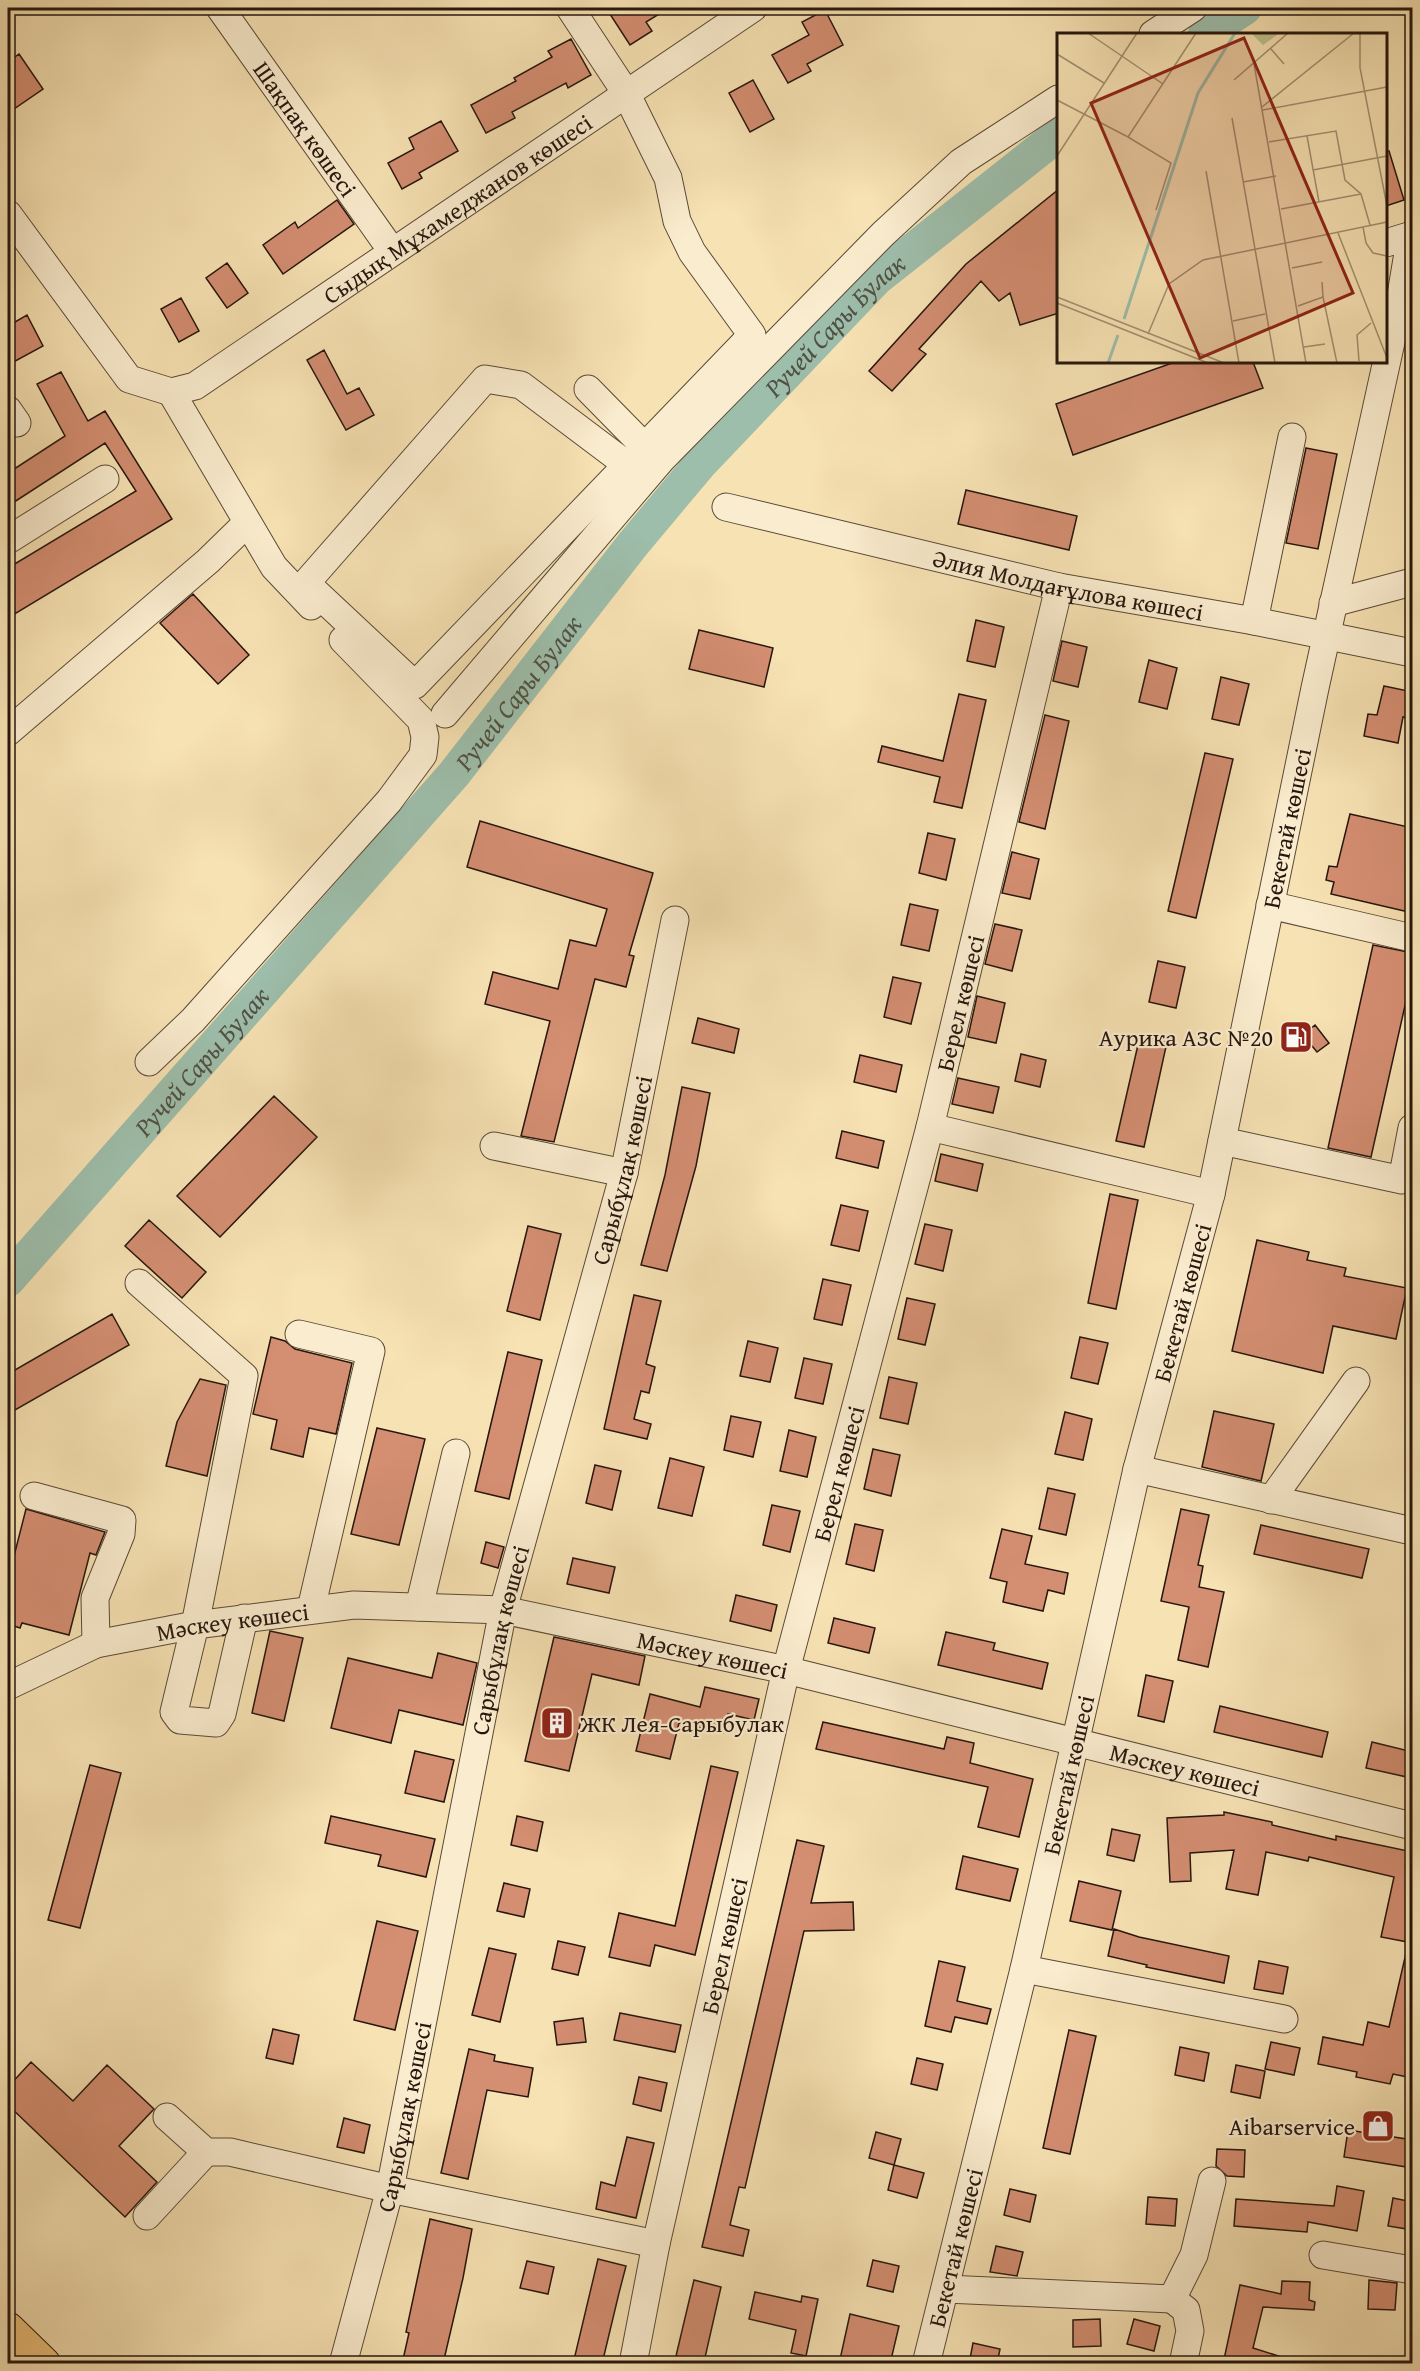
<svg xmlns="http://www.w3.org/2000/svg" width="1420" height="2371" font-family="'Gentium Book Plus',serif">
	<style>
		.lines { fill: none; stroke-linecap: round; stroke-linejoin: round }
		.river { stroke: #9dbeab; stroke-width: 34 }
		.building { fill: #d48e72; stroke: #26160e; stroke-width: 1.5 }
		.minor-casing { stroke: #5a4937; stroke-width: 29 }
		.major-casing { stroke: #26160e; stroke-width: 35 }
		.minor { stroke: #faecce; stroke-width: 27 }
		.major { stroke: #ecc17a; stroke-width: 33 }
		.labels { text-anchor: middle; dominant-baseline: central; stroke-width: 4.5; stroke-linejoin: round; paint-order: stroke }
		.street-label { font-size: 24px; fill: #26160e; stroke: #faecce }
		.poi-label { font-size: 24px; fill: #26160e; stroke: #faecce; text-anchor: end }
		.water-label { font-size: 26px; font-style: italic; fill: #505145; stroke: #faecce }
		.inset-river { fill: none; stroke: #9dbeab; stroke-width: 3 }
		.inset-road { fill: none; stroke: #a39071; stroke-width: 1.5 }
		.view { fill: #8f2418; fill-opacity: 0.15; stroke: #8f2418; stroke-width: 3 }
		.inset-edge { fill: none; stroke: #26160e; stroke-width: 3 }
	</style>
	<rect width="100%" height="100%" fill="#f7e2b3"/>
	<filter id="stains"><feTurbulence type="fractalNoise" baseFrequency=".00333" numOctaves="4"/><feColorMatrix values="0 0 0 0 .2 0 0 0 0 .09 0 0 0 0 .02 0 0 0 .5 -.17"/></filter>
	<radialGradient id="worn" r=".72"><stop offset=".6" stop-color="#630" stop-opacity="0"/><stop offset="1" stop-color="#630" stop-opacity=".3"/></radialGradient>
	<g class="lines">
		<!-- river -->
		<g class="river">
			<path d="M1205 34 1245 8"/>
			<path id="s1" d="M8 1280 454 774 633 544 700 464 876 279 1058 135"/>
		</g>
	</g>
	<!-- building -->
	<path class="building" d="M606 8H669L646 22 652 31 630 45Z
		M825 10 843 45 807 64 811 71 788 83 772 55 809 35 802 22Z
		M571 39 591 75 568 88 566 83 512 112 515 118 486 133 471 105 516 81 514 78 552 57 548 51Z
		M19 54 43 89 8 113V62Z
		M753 80 774 119 750 132 729 93Z
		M441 121 458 151 419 173 422 178 402 189 388 163 414 149 409 138Z
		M1389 151 1404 200 1386 206V152Z
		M1059 189V313L1020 325 1010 293 999 301 981 281 919 349 926 354 892 391 869 371 966 264Z
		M337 200 354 224 283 274 263 245 295 222 298 228Z
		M227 263 248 293 227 308 206 278Z
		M181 298 199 331 179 342 161 309Z
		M27 315 43 346 8 365V326Z
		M324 350 347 394 359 388 374 415 346 430 307 360Z
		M1175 362H1253L1263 388 1073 455 1056 404Z
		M61 372 88 421 105 411 172 519 8 618V568L136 491 105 443 8 506V473L65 436 37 384Z
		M1306 448 1337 454 1318 549 1286 543Z
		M966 490 1077 516 1069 550 958 524Z
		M193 594 249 655 218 684 160 623Z
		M976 620 1004 627 995 667 967 661Z
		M699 630 773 648 764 687 689 669Z
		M1062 641 1087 647 1078 687 1053 681Z
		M1149 660 1177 668 1167 709 1139 702Z
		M1221 677 1249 684 1239 725 1212 719Z
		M1384 686 1413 692V719L1403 717 1398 743 1364 736 1368 714 1377 715Z
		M959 694 986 700 962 808 934 802 940 777 878 762 882 746 943 761Z
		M1045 715 1069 721 1045 829 1019 822Z
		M1205 753 1233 759 1196 918 1168 911Z
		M1350 814 1413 828V913L1331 894 1334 882 1326 880 1329 866 1337 867Z
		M480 821 653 873 629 955 634 956 626 987 595 979 554 1142 521 1136 550 1021 485 1004 493 972 558 989 570 940 596 946 607 909 467 867Z
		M928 833 955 839 946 880 919 873Z
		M1012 852 1039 859 1030 899 1002 893Z
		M910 904 938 910 929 951 901 945Z
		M995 924 1022 930 1012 971 985 964Z
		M1373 945 1413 953V970L1371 1157 1328 1148Z
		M1158 961 1185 967 1176 1008 1149 1002Z
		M893 977 921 983 911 1024 884 1017Z
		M977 996 1005 1003 996 1043 968 1037Z
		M698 1018 739 1029 734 1053 692 1043Z
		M1315 1025 1329 1043 1317 1052 1303 1035Z
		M1140 1036 1167 1042 1144 1147 1116 1141Z
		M1021 1054 1046 1060 1040 1087 1015 1081Z
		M860 1055 902 1065 896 1092 854 1082Z
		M958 1078 999 1087 993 1113 952 1104Z
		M682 1087 710 1093 696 1166 667 1271 641 1265 665 1175Z
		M274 1096 317 1137 220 1237 177 1196Z
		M842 1131 884 1141 878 1168 836 1158Z
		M941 1154 983 1164 977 1191 935 1181Z
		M1110 1194 1138 1200 1116 1309 1088 1303Z
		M841 1205 868 1211 859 1251 831 1245Z
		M149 1220 206 1272 182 1298 125 1246Z
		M925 1224 952 1230 943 1271 915 1264Z
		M528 1226 561 1234 540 1320 507 1311Z
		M1257 1240 1309 1252 1307 1260 1346 1268 1344 1276 1407 1288 1396 1339 1333 1326 1323 1373 1232 1351Z
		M823 1279 851 1285 842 1325 814 1319Z
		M634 1295 661 1301 646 1364 655 1367 649 1393 641 1391 634 1419 651 1424 647 1439 604 1429Z
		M907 1298 935 1304 925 1345 898 1339Z
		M112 1314 129 1345 8 1414V1374Z
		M271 1337 285 1341 295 1349 352 1363 336 1434 309 1428 303 1457 271 1449 277 1420 253 1414Z
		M1080 1337 1108 1343 1098 1384 1071 1378Z
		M748 1341 778 1348 770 1382 740 1376Z
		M508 1352 542 1360 509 1499 475 1491Z
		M804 1358 832 1364 823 1404 795 1398Z
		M889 1377 917 1383 908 1424 880 1418Z
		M200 1379 226 1385 207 1476 166 1466 177 1422Z
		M1214 1411 1274 1424 1261 1481 1202 1467Z
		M1065 1412 1092 1419 1083 1460 1055 1454Z
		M731 1416 761 1422 753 1457 724 1450Z
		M377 1428 425 1439 399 1545 351 1534Z
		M789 1430 816 1437 807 1477 780 1471Z
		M873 1449 900 1455 891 1496 864 1489Z
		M670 1458 704 1467 692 1516 658 1508Z
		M595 1465 621 1471 612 1510 586 1503Z
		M1048 1488 1075 1494 1066 1535 1039 1529Z
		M772 1505 800 1511 790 1552 763 1545Z
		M26 1509 105 1532 96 1555 90 1553 69 1635 22 1623 20 1628 8 1624V1559L13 1560Z
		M1181 1509 1209 1515 1198 1565 1203 1566 1199 1587 1224 1592 1208 1667 1178 1660 1189 1607 1161 1601Z
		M855 1524 883 1530 874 1571 846 1564Z
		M1261 1525 1369 1549 1362 1578 1254 1554Z
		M1002 1529 1032 1536 1025 1564 1068 1573 1064 1594 1048 1590 1043 1611 1003 1602 1007 1582 990 1578Z
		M486 1542 504 1547 498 1568 481 1563Z
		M573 1558 615 1567 609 1593 567 1584Z
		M736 1595 777 1605 771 1631 730 1621Z
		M834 1618 875 1628 869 1653 828 1643Z
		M270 1631 303 1638 284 1721 252 1713Z
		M946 1632 995 1643 993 1650 1048 1663 1042 1689 938 1665Z
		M554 1637 645 1656 639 1685 592 1674 569 1771 525 1761Z
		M438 1653 477 1663 463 1725 399 1710 391 1743 331 1728 348 1658 432 1678Z
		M1146 1675 1173 1681 1164 1722 1138 1716Z
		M705 1687 759 1699 754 1720 728 1714 723 1733 679 1723 670 1759 636 1751 650 1694 700 1707Z
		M1220 1706 1328 1732 1322 1757 1214 1732Z
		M823 1722 944 1749 947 1737 974 1743 970 1763 1033 1779 1019 1837 978 1827 988 1787 816 1749Z
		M1372 1742 1413 1752 1407 1777 1366 1768Z
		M415 1751 454 1760 444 1802 405 1793Z
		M90 1765 121 1773 80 1928 48 1920Z
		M711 1766 738 1772 695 1955 655 1945 650 1966 609 1957 619 1913 675 1926Z
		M1224 1812 1272 1822V1825L1336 1840V1836L1413 1852V1943L1381 1937 1394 1877 1309 1857 1308 1861 1266 1852 1258 1895 1226 1889 1234 1850 1190 1853 1191 1881 1170 1882 1167 1818 1224 1815Z
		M331 1816 435 1839 426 1877 378 1866 381 1855 325 1843Z
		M517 1816 543 1822 537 1851 511 1845Z
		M1112 1829 1140 1835 1134 1861 1107 1855Z
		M797 1840 824 1846 811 1903 853 1902 854 1930 804 1931 745 2188 739 2187 730 2225 749 2230 743 2256 702 2247Z
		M963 1856 1018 1869 1010 1901 956 1889Z
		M1079 1881 1121 1891 1112 1930 1070 1921Z
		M504 1883 530 1889 524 1917 497 1911Z
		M377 1921 418 1931 395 2030 354 2020Z
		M1114 1929 1139 1937 1229 1956 1224 1983 1146 1967 1147 1965 1108 1956Z
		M558 1941 585 1947 578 1975 552 1969Z
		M489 1948 516 1954 500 2022 472 2015Z
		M1406 1953 1413 1954V2078L1393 2074 1390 2084 1356 2077 1357 2072 1318 2064 1323 2037 1363 2045 1368 2022 1389 2027Z
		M939 1961 965 1967 957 2001 991 2009 987 2024 955 2017 951 2032 925 2026Z
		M1259 1961 1288 1967 1283 1994 1254 1989Z
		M620 2013 681 2025 675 2052 614 2040Z
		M583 2018 586 2042 557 2045 554 2022Z
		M273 2029 299 2035 293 2064 266 2058Z
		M1069 2030 1096 2036 1070 2154 1043 2148Z
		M1271 2042 1300 2048 1294 2075 1265 2069Z
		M1180 2047 1209 2053 1204 2081 1175 2075Z
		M469 2049 495 2055 494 2061 533 2068 528 2097 487 2090 468 2179 441 2173Z
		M917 2058 943 2064 937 2090 911 2084Z
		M31 2062 73 2101 107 2065 154 2109 119 2146 157 2182 125 2217 8 2105V2087Z
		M1236 2065 1265 2071 1260 2098 1231 2092Z
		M639 2077 667 2083 661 2111 633 2104Z
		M344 2118 370 2125 364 2153 337 2147Z
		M1348 2130 1413 2140V2168L1344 2157Z
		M876 2132 901 2139 894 2165 869 2158Z
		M627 2137 654 2143 636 2218 596 2209 601 2182 615 2186Z
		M1217 2149 1245 2150 1244 2177 1227 2176 1216 2166Z
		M894 2165 924 2173 917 2198 888 2190Z
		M1337 2186 1364 2191 1357 2231 1308 2222 1307 2232 1234 2226 1236 2199 1334 2206Z
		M1010 2189 1036 2195 1030 2222 1004 2215Z
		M1148 2197 1177 2199 1175 2226 1146 2224Z
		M1393 2198 1413 2202V2230L1388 2226Z
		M430 2219 472 2229 463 2278 443 2364H402L409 2333 406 2332Z
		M996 2246 1023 2252 1017 2276 990 2272Z
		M598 2259 626 2266 619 2293 602 2364H573Z
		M873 2260 899 2266 893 2292 867 2286Z
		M527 2261 554 2267 548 2294 520 2288Z
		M694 2280 721 2287 704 2362 676 2356Z
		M1369 2280 1397 2283 1395 2310 1368 2309Z
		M1282 2281 1310 2282 1309 2300 1315 2302 1314 2310 1263 2307 1253 2348 1291 2360V2364H1223L1240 2285 1281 2294Z
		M755 2292 801 2302 802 2296 818 2299 806 2356 791 2353 796 2330 749 2319Z
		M850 2314 899 2326 890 2364H839Z
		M1100 2319 1101 2346 1073 2347V2320Z
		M1134 2319 1160 2326 1154 2351 1127 2344Z
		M973 2343 1000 2349 997 2364H969Z"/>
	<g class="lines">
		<defs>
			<g id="minor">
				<path id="s2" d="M220 8 392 251"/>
				<path d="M570 8 626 93 668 178 677 221 692 252 752 335 415 685 306 583 485 379 521 385 626 464"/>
				<path d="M1153 34 1193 8"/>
				<path id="s3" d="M8 214 129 379 171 392 195 386 753 8"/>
				<path d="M1386 243 1412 235"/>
				<path d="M588 389 644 446 658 457"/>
				<path d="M171 392 274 567 311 606"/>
				<path d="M8 410 17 423"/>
				<path id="s4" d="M726 507 1059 587 1254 621 1412 653"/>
				<path d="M8 540 105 479"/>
				<path d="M1333 603 1412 582"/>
				<path d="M1254 621 1292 437"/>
				<path d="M445 714 662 459 883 234 961 162 1058 99"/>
				<path d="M8 732 208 561 246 524"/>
				<path d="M1270 905 1412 938"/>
				<path d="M149 1062 193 1020 389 801 423 755 425 737 421 720 343 640"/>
				<path d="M930 1127 1211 1194"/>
				<path d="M1222 1141 1402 1180 1412 1128"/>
				<path d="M494 1146 624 1173"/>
				<path d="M139 1283 244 1376 195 1625 174 1712 180 1720 216 1723 222 1714 244 1618"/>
				<path d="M299 1334 371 1351 311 1609"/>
				<path d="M1137 1469 1412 1531"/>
				<path d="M34 1496 122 1520 121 1534 95 1598 96 1644"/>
				<path d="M1271 1500 1356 1381"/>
				<path d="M419 1607 456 1453"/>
				<path id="s5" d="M8 1686 96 1644 195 1625 354 1605 503 1610 786 1670 1412 1826"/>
				<path d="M1024 1969 1284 2019"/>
				<path d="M167 2117 206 2152H230L390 2189 656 2244"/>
				<path d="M147 2216 206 2152"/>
				<path d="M1323 2255 1412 2270"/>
				<path d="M946 2289 1172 2299 1194 2255 1212 2181"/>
				<path d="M1172 2299 1186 2310 1190 2331 1183 2364"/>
				<path id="s6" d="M343 2364 390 2189 503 1610 624 1173 675 920"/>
				<path id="s7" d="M633 2364 656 2244 786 1670 930 1127 1059 587"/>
				<path id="s8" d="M926 2364 1024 1969 1137 1469 1211 1194 1315 688 1400 301 1411 235"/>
			</g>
			<path id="major" d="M8 2329 44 2364"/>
		</defs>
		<!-- minor casing -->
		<use href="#minor" class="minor-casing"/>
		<!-- major casing -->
		<use href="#major" class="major-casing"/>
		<!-- minor -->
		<use href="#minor" class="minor"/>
		<!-- major -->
		<use href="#major" class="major"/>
	</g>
	<!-- icons -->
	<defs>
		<symbol id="fuel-square" viewBox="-11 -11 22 22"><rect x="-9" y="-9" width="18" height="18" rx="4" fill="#8f2418" stroke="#faecce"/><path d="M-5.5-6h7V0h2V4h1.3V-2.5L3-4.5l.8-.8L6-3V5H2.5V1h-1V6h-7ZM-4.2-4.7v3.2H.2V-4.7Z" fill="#fff"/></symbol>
		<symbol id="building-square" viewBox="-11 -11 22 22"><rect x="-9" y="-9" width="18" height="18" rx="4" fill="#8f2418" stroke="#faecce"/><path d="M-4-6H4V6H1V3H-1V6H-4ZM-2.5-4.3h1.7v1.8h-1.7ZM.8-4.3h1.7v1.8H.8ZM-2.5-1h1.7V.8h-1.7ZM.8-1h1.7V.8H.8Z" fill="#fff"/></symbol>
		<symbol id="shop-square" viewBox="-11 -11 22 22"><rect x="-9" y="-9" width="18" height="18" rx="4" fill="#8f2418" stroke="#faecce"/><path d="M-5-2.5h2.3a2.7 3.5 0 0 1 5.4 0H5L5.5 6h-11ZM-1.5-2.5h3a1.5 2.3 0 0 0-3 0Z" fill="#fff"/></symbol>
	</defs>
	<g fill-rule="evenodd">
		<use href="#fuel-square" x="1277" y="1018" width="38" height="38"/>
		<use href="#building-square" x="538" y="1704" width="38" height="38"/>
		<use href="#shop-square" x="1359" y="2107" width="38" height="38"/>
	</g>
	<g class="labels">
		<!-- street labels -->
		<g class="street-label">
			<text stroke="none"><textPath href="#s2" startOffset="148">Шақпақ көшесі</textPath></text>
			<text stroke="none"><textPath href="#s3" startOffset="590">Сыдық Мұхамеджанов көшесі</textPath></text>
			<text stroke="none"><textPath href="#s4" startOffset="351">Әлия Молдағұлова көшесі</textPath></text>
			<text stroke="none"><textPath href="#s8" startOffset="1578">Бекетай көшесі</textPath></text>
			<text stroke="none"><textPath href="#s7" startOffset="1400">Берел көшесі</textPath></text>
			<text stroke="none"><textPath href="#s6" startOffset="1227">Сарыбұлақ көшесі</textPath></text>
			<text stroke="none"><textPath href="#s8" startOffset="1092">Бекетай көшесі</textPath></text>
			<text stroke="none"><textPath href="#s7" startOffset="914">Берел көшесі</textPath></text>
			<text stroke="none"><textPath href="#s5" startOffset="236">Мәскеу көшесі</textPath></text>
			<text stroke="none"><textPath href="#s6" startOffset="741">Сарыбұлақ көшесі</textPath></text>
			<text stroke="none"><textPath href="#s5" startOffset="722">Мәскеу көшесі</textPath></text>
			<text stroke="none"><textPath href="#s5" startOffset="1208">Мәскеу көшесі</textPath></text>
			<text stroke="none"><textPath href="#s8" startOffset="606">Бекетай көшесі</textPath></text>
			<text stroke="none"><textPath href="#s7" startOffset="428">Берел көшесі</textPath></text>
			<text stroke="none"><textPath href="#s6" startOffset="255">Сарыбұлақ көшесі</textPath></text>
			<text stroke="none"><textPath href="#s8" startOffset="120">Бекетай көшесі</textPath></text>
		</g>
		<!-- poi labels -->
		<g class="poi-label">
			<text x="1273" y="1037">Аурика АЗС №20</text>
			<text x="580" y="1723" text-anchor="start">ЖК Лея-Сарыбулак</text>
			<text x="1355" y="2126">Aibarservice</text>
		</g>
		<!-- water labels -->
		<g class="water-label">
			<text stroke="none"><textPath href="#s1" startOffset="1264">Ручей Сары Булак</textPath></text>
			<text stroke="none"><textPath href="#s1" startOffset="778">Ручей Сары Булак</textPath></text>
			<text stroke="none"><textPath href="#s1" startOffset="292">Ручей Сары Булак</textPath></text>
		</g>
	</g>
	<!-- overview -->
	<g transform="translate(1057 33)">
		<rect width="330" height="330" fill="#f7e2b3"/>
		<path d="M194 0H223L206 12Z" fill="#bec38c"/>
		<path class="inset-river" d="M67 286 141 60 178 0M51 330 61 302"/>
		<path class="inset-road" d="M31 0 106 51M303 0V35L330 173M214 16 227 31M0 21 47 50M197 31 249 330M177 47 231 0M0 67 71 104 139 0M205 74 297 0M206 77 330 54M175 85 218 330M250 103 262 169M71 104 114 130 99 177M212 109 279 98 288 147 304 161 313 192M0 123 80 0M256 137 330 123M149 138 182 330M186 149 219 143M224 176 304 161M306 194 309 210 316 220 330 223M281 200 330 325M235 235 265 229M0 264 167 330M266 264 280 330M0 270 151 330M241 273 266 264 265 249M176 288 208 281M91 301 112 251 146 227 330 189M247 314 268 311M302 328 300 302 314 290"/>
		<path class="view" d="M187 5 296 260 143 325 34 70Z"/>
		<rect width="330" height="330" class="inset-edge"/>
	</g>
	<!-- margin -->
	<rect width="1420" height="2371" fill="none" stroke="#f7e2b3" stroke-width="30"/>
	<rect x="9" y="9" width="1402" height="2353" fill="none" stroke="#26160e" stroke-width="3"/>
	<rect x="15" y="15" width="1390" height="2341" fill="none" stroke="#26160e" stroke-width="1.5"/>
	<rect width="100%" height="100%" filter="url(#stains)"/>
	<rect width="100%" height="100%" fill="url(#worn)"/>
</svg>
